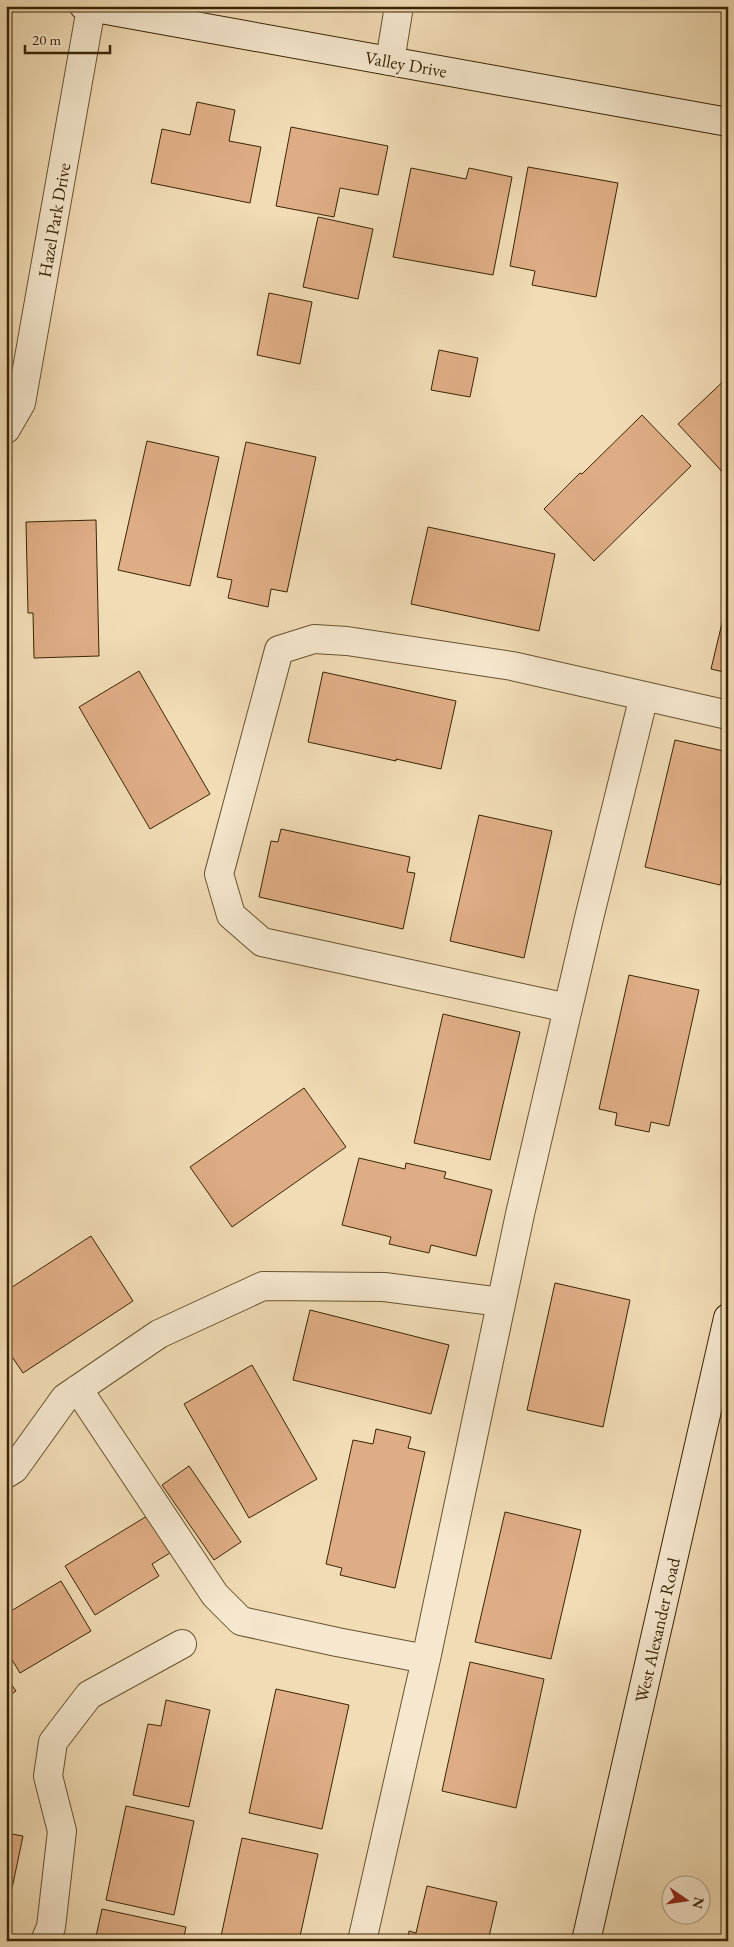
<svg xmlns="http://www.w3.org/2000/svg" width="734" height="1947" font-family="'EB Garamond',serif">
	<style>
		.building { fill: #dfad85; stroke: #392505 }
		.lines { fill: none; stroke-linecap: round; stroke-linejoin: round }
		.street-casing { stroke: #675331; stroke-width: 30 }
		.secondary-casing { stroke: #392505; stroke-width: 30 }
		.street { stroke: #f6e8cf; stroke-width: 28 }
		.secondary { stroke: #f6e8cf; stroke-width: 28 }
		.labels { text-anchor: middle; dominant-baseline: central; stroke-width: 5; stroke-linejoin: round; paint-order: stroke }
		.street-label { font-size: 18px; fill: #392505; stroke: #f6e8cf }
	</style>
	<rect width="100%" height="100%" fill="#f1dcb5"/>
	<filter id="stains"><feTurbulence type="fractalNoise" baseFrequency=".004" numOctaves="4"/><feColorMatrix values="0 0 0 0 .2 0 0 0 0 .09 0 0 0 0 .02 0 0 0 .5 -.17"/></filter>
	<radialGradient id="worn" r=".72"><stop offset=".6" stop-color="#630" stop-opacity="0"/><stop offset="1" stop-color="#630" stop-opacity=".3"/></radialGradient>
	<!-- building -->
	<path class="building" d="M197 102 235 110 229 141 261 147 250 203 151 183 162 129 190 135Z
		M291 127 388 146 378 195 340 188 334 217 276 206Z
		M528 167 618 183 596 297 532 285 535 271 510 266Z
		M411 168 466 179 469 168 512 177 493 275 393 257Z
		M318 217 373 229 358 299 303 287Z
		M269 293 312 302 300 364 257 355Z
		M439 350 478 358 470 397 431 390Z
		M728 377V478L678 424Z
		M642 415 691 466 594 561 544 509 580 473 582 474Z
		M147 441 219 457 190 586 118 570Z
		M246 442 316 457 287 592 271 589 268 607 228 598 232 580 217 577Z
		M96 520 99 656 34 658 33 613H28L26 522Z
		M428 527 555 554 539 631 411 604Z
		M728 598V673L711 669Z
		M139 671 210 794 150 829 79 707Z
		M323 672 456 701 441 769 396 759V761L308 742Z
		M675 740 728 752V854L720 885 645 867Z
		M479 815 552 831 524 958 450 941Z
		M281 829 410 857 407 872 415 873 403 929 259 897 271 841 278 842Z
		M629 975 699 990 669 1126 651 1122 649 1132 615 1125 617 1113 599 1109Z
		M443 1014 520 1032 490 1160 414 1143Z
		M304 1088 346 1147 232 1227 190 1167Z
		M359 1158 405 1169 406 1163 446 1172 444 1178 492 1190 476 1256 431 1245 429 1253 389 1244 391 1237 342 1225Z
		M91 1236 133 1301 23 1373 6 1348V1291Z
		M555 1283 630 1300 603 1427 527 1410Z
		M310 1310 449 1345 431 1414 293 1380Z
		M252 1365 317 1479 249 1518 184 1404Z
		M376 1429 411 1437 408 1448 425 1452 395 1588 340 1575 342 1568 326 1564 353 1440 373 1444Z
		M189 1466 241 1542 214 1560 162 1485Z
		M505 1512 581 1530 551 1659 475 1642Z
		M147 1516 170 1553 152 1564 159 1576 95 1615 65 1566Z
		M61 1581 91 1631 20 1673 6 1650V1614Z
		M470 1662 544 1679 516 1808 442 1791Z
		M6 1677 16 1691 6 1698Z
		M276 1689 349 1705 322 1829 249 1813Z
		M166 1700 210 1710 189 1807 133 1795 148 1724 161 1726Z
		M126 1806 194 1821 174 1915 106 1900Z
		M6 1833 23 1836 6 1917Z
		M242 1838 318 1854 299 1941H220Z
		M427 1886 497 1902 488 1941H407L409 1931 416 1933Z
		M102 1909 186 1927 183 1941H95Z"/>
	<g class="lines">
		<defs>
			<path id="street" d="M390 61 399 6
				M6 429 21 403 91 8
				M568 1008 262 942 231 915 219 874 279 650 314 639 347 641 512 666 728 715
				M78 1389 215 1595 241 1621 337 1642 426 1659
				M6 1474 14 1469 65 1398 159 1334 263 1286 384 1287 501 1302
				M45 1941 51 1927 62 1831 48 1776 53 1742 89 1695 182 1644
				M362 1941 426 1659 520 1214 589 918 644 696"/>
			<path id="secondary" d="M84 6 728 122
				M586 1941 728 1318"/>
		</defs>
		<!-- street casing -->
		<use href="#street" class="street-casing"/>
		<!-- secondary casing -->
		<use href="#secondary" class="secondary-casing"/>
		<!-- street -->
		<use href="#street" class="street"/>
		<!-- secondary -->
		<use href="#secondary" class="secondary"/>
	</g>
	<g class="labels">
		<!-- street labels -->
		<g class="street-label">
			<text transform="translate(406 64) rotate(10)">Valley Drive</text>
			<text transform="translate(54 220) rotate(-80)">Hazel Park Drive</text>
			<text transform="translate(657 1630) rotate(-77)">West Alexander Road</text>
		</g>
	</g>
	<!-- margin -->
	<rect width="734" height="1947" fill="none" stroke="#f1dcb5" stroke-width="25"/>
	<rect x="8" y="8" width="719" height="1932" fill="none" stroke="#392505" stroke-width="2.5"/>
	<rect x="12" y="12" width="709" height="1922" fill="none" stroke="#392505"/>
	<!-- north arrow -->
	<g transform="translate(686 1900) rotate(103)"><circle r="24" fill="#f6e8cf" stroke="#aa9a7e"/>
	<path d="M0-4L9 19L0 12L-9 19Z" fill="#8f2418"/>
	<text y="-8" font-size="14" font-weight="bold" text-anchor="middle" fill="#392505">N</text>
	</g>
	<!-- scale -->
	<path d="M25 45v8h85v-8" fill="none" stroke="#392505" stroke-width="2.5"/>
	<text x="32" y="45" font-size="15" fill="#392505" stroke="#f6e8cf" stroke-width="4" paint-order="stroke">20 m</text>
	<rect width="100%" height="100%" filter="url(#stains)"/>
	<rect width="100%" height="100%" fill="url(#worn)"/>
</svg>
